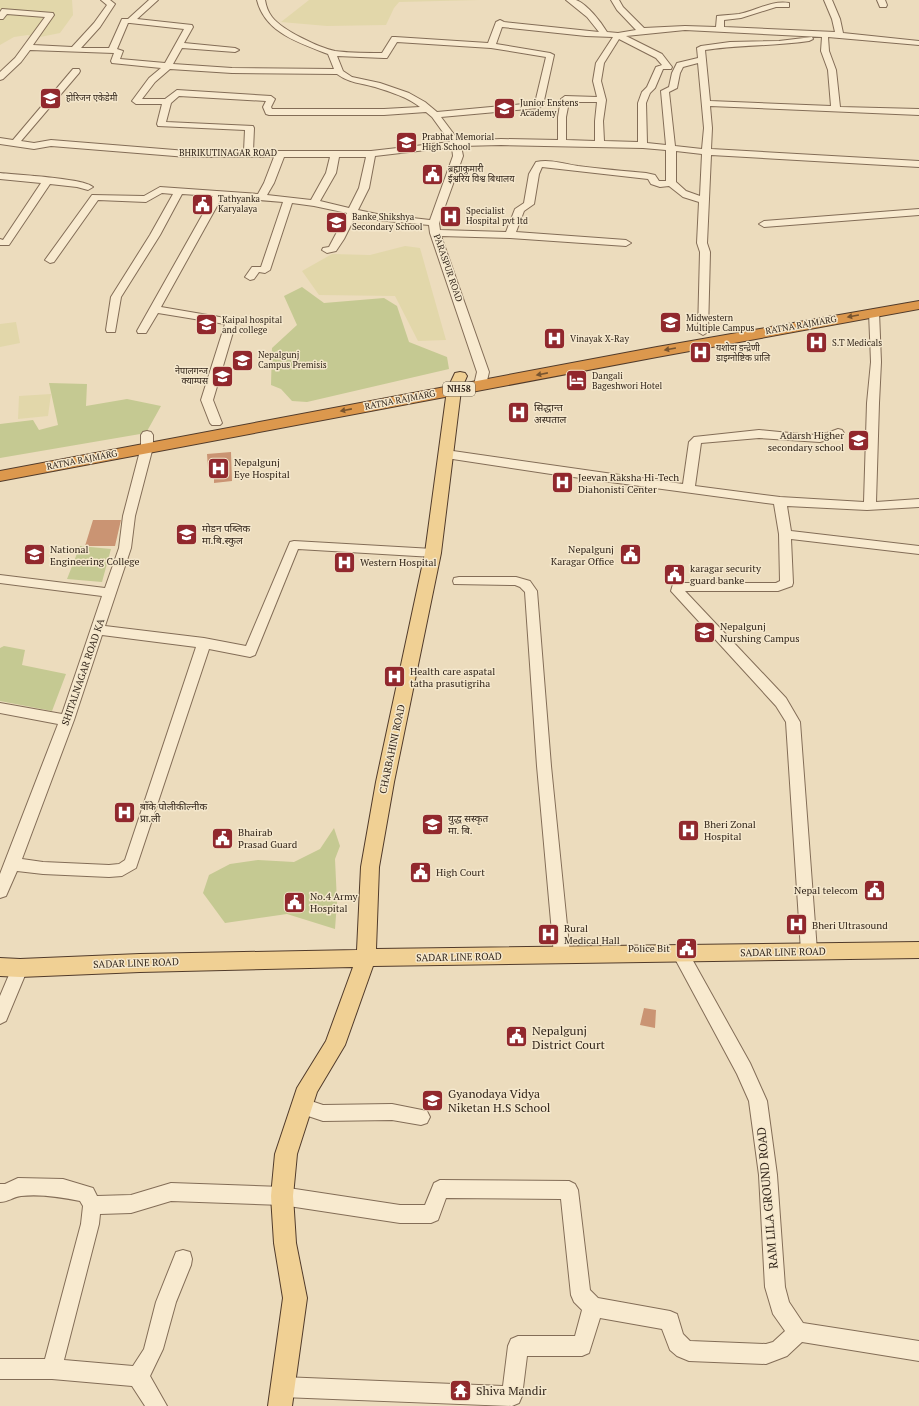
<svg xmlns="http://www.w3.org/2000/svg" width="919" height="1406" font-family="'PT Serif','Noto Sans Devanagari',serif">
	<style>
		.farmland { fill: #e2d7aa }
		.green { fill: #c5c992 }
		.building { fill: #ca9473 }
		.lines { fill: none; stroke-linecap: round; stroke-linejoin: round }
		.minor-casing { stroke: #836d57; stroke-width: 2 }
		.major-casing { stroke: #513b2b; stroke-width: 2 }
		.highway-casing { stroke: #513b2b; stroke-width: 2 }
		.minor { fill: #f8eacf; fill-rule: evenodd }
		.major { fill: #f0d094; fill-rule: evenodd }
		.highway { fill: #dc984d; fill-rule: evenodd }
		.oneway { fill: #77542f }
		.labels { text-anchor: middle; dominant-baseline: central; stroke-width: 3; stroke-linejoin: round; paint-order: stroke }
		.far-poi-label { font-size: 9px; fill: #33261b; stroke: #f4e7cc; text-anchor: start }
		.far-street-label { font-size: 9px; fill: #33261b; stroke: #f4e7cc }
		.shield { fill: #f4e7cc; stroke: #6d6050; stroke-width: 1 }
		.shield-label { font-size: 9px; font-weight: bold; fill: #33261b }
		.poi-label { font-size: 10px; fill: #33261b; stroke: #f4e7cc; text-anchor: start }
		.street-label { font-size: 10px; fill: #33261b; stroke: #f4e7cc }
		.near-poi-label { font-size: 12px; fill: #33261b; stroke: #f4e7cc; text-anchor: start }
		.near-street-label { font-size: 12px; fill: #33261b; stroke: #f4e7cc }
	</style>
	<rect width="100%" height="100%" fill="#ecdcbd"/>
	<!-- farmland -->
	<path class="farmland" d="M0 0H72L73 15 60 33 35 38 28 35 14 37 0 45Z
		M309 0H480L399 2 394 8 386 25 327 26 281 22Z
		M405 246 420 248 446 340 418 341 395 296 319 295 302 271 332 254 370 255Z
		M16 322 20 343 0 347V324Z
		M51 394 48 416 18 419 19 396Z"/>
	<!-- green -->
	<path class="green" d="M302 287 324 303 384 298 397 306 409 342 447 357 449 369 307 402 292 401 281 389 271 385 272 348 297 325 284 296Z
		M49 383 87 384 86 406 127 399 161 406 146 433 0 458V424L33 420 39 430 58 425Z
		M80 546 111 549 102 582 67 579Z
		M4 646 25 650 22 665 66 674 52 711 0 701V648Z
		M334 828 340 846 335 859 337 902 335 929 287 914 225 923 203 893 209 875 230 864 258 860 294 862 320 849Z"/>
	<!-- building -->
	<path class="building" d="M231 452 232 481 214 483V475H211V468H208L207 454Z
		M93 520H121L115 546H85Z
		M644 1008 656 1010 655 1028 640 1025Z"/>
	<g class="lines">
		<defs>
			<path id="minor" d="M101 0H110L115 4 100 27 81 48H109L122 19H128L149 0H158L137 19 192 25 193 27 184 43 235 48 239 50 235 52 182 48 173 64 232 68 334 69 328 54C300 43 265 33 257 0H265C266 6 268 12 272 17 282 30 319 48 335 51 350 53 366 53 382 53L392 37H395L488 43 496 22 500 20 504 22 599 32 587 17 566 0C569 0 573 0 576 0 587 4 601 22 607 32L618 33 636 30 617 10 611 0H619L623 7 644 28 685 26 716 27 717 16C725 15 732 15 739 14 756 11 771 0 789 3V7H776L741 18 724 20V27L835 32 832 19 824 0H832L840 19 843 33 919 41V45L828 37 829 51 836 70 840 107 919 109V115L710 106 712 128 711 149 919 161V167L711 155 707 243 710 252 708 332 703 335 698 332 700 252 697 243 699 202 683 197 669 186 660 187 651 184 648 179 542 167 539 174 534 204 524 211 516 232 626 240 631 243 626 246 510 238 441 236 489 372 486 385 480 388 474 385 477 372 430 233 429 225 377 220 356 215 344 239 336 251 327 253 322 250 323 248 329 247 347 213 314 206 292 203 270 270 265 273 259 272 254 279 250 280 245 277 252 267H261L283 202 222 197 161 307 231 319 236 322 213 400 222 423 220 425H212L210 423 201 400 225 324 158 313 146 333H138L137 331 213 196 182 194 160 235 121 297 115 332H107L106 330 111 297 150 235 173 194 162 193 146 202 98 200 54 262 50 263 45 260 92 195 144 196 160 187 258 194 264 183 274 157H187L51 146 34 149 0 144V138L13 140 73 69H79L80 71 79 73 21 141 34 143 51 140 187 151H244L245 130 158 126 157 124 162 104H136L132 101 149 78 161 68 112 63 111 61 114 53 30 50 21 62 3 79 0 80V72L15 58 45 17 7 14 3 19H0V12L2 9 53 13 54 15 33 45 72 47 94 23 107 5ZM128 23H130L184 29 165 63 120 59 123 51 117 49ZM502 27 586 36 613 37 596 63 593 81 597 97 565 96 561 99 558 117V140L501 139 459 141 441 117 539 108 543 105 554 55 550 53 496 44ZM685 30 822 37 821 51 828 70 831 106 710 101 705 50C740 45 774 46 809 41L813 39 812 37 779 41 730 42 701 46 697 48 698 58 677 63 672 73 669 87 661 91 666 145 647 143 646 103 650 93 655 88 663 69H671L672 67 662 54 626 36ZM619 39 656 58 662 65 656 67 647 87 642 92 638 103V142L604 141 603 121 606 100 601 81 604 63ZM397 42 491 48 546 57 535 103 437 112 425 102 409 93 380 83 352 77 343 71 337 56 384 58H387ZM698 63 704 128 702 149 675 146 669 92 677 88 680 73 683 67ZM170 69 232 73 337 74C349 83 361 83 375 87 391 92 407 97 420 107L384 109H272L271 107 275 99 271 96 177 90 165 99H142L155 82ZM179 96 266 101 263 107 266 114 269 115H384L426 112 432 117 450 142 371 151H253L254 128 253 126 166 122 171 103ZM569 102H597L595 121V141L566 140V117ZM501 145 643 148 666 150V181H659L655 175 646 173C624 171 601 169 578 166 565 164 550 159 536 162L529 174 524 203 515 209 506 232 440 230 439 223 463 156 461 146ZM452 147 453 156 430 220 377 214 358 210 369 188 375 156ZM676 151 702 154 700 196 686 191 676 182ZM284 157H330L326 173 311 200 267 195 274 183ZM339 157H366L359 188 349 208 320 201 336 173Z
				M877 0H885L887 5 886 7H880Z
				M0 173C16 175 84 178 93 187L88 190 77 187 50 184 9 245H0V239L3 240 41 183 0 179Z
				M919 209V215L764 227 759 224 764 221Z
				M874 309 879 312 881 362 879 403 876 502 919 499V507L867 510 787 506 791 531 919 546V554L791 539 793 583 792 586 778 591H685L786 698 800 722 817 951 815 956 809 958 803 956 801 951 786 722 776 706 671 591 673 584 678 583H776L780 581 779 534 774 504 551 474 446 458 442 457 440 454 442 451 446 450 683 484 689 442 694 437 759 430 810 435 827 433 838 429 842 430 844 433 842 436 820 442 759 438 701 443 695 486 780 497 864 502 867 403 871 362 869 312Z
				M147 431 151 432 153 435V447L135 516 131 548 105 626 204 638 246 646 290 542 294 541 433 549 437 550 439 553 437 556 433 557 298 549 255 655 250 657 209 649 136 868 122 876 109 877 43 874 17 871 6 896 0 898V874L58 724 0 713V703L62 714 102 596 0 583V575L105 588 119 548 123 516 141 447V435L143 432ZM102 635 196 647 125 860 119 864 109 865 43 862 22 859 74 720Z
				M459 577H516L530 581 537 591 551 766 570 955 568 960 562 962 556 960 554 955 537 766 525 592 520 587 515 585 454 584 453 581 454 578Z
				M681 948 687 950 750 1063 767 1101 777 1175 785 1287 789 1302 803 1323 919 1341V1361L802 1342 787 1356 766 1364 689 1361 677 1356 670 1350 662 1329 600 1318 589 1353 582 1356H527L522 1396 519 1403 512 1406 282 1397 275 1394 272 1387 275 1380 282 1377 503 1386 508 1346 511 1339 518 1336H575L582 1310 574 1302 571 1295 561 1199 446 1198 438 1220 431 1223H400L282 1205 171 1201 131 1213 100 1214 99 1224 64 1360 133 1366 144 1349 156 1302 176 1252 183 1250 190 1252 192 1259 191 1265 176 1302 163 1349 150 1376 167 1406H145L132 1386 52 1379H0V1359H45L81 1224 83 1206 80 1201C61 1197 40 1194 21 1196 13 1197 8 1202 0 1202V1184H5L18 1178 63 1179 93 1188 97 1196 131 1195 171 1183 282 1187 400 1205H425L434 1183 440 1180 569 1181 575 1184 578 1190 590 1290 598 1298 670 1311 677 1314 683 1334 690 1341 766 1344 773 1342 785 1331 773 1314 765 1287 759 1175 749 1101 737 1074 673 955 675 950Z
				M20 961 26 963 28 968 6 1021 0 1024V996L14 963Z
				M302 1098 323 1105 392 1104 427 1111 430 1117 427 1123 421 1125 392 1120 323 1121 296 1112 293 1106 296 1100Z"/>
			<path id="major" d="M460 372 465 373 467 376 461 390 441 553 394 782 379 867 376 949 919 942V958L373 966 345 1045 317 1092 297 1154 293 1196 296 1243 307 1298 292 1406H268L283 1298 274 1243 271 1196 275 1154 297 1088 326 1041 353 967 140 972 20 977 0 976V958L20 959 140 954 357 950 361 867 376 782 425 553 447 390 455 373Z"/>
			<path id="highway" d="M919 301V309L657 357 0 481V471L657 347Z"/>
		</defs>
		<!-- minor casing -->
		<use href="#minor" class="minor-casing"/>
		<!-- major casing -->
		<use href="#major" class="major-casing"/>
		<!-- highway casing -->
		<use href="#highway" class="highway-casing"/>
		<!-- minor -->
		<use href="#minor" class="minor"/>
		<!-- major -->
		<use href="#major" class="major"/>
		<!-- highway -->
		<use href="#highway" class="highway"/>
	</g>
	<!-- one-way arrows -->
	<defs><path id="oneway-solid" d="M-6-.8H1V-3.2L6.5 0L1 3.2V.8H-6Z"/></defs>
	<g class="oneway">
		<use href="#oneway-solid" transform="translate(853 316) rotate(170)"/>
		<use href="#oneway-solid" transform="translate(670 349) rotate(170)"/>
		<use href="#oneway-solid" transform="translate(542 374) rotate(169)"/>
		<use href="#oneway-solid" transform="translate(346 410) rotate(169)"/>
	</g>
	<!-- icons -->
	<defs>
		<symbol id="school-square" viewBox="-11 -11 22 22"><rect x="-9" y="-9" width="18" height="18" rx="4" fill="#91282d" stroke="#f4e7cc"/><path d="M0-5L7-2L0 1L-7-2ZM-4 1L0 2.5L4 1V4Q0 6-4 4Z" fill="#fff"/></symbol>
		<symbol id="civic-square" viewBox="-11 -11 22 22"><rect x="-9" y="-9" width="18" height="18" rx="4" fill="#91282d" stroke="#f4e7cc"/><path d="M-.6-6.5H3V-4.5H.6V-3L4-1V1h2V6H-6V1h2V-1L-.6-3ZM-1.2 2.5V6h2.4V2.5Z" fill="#fff"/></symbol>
		<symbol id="hospital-square" viewBox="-11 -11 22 22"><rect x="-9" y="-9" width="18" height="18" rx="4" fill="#91282d" stroke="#f4e7cc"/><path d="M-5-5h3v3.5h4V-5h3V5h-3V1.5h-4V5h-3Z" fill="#fff"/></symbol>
		<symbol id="university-square" viewBox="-11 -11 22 22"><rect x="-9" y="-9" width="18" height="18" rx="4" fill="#91282d" stroke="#f4e7cc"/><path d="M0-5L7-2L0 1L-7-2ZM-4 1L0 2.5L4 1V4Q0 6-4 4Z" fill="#fff"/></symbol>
		<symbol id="hotel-square" viewBox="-11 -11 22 22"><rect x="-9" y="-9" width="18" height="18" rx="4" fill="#91282d" stroke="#f4e7cc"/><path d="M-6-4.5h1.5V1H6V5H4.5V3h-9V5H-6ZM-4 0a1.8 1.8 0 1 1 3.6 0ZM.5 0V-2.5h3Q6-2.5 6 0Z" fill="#fff"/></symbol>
		<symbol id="temple-square" viewBox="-11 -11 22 22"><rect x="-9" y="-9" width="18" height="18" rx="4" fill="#91282d" stroke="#f4e7cc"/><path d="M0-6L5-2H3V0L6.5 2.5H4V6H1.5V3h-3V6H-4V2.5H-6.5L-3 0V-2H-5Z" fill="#fff"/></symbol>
	</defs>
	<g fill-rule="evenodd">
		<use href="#school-square" x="38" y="86" width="25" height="25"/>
		<use href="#school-square" x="492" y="96" width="25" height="25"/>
		<use href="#school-square" x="394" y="130" width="25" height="25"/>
		<use href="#civic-square" x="420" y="162" width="25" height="25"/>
		<use href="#civic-square" x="190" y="192" width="25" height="25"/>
		<use href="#hospital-square" x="438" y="204" width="25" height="25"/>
		<use href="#school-square" x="324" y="210" width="25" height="25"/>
		<use href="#university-square" x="658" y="310" width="25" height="25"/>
		<use href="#university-square" x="194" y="312" width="25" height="25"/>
		<use href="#hospital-square" x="542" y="326" width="25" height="25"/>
		<use href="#hospital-square" x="804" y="330" width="25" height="25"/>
		<use href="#hospital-square" x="688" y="340" width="25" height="25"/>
		<use href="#university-square" x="230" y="348" width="25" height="25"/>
		<use href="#university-square" x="210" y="364" width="25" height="25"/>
		<use href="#hotel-square" x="564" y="368" width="25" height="25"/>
		<use href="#hospital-square" x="506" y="400" width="25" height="25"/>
		<use href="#school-square" x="846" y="428" width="25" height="25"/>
		<use href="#hospital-square" x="206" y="456" width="25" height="25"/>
		<use href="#hospital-square" x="550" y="470" width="25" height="25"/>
		<use href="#school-square" x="174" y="522" width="25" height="25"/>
		<use href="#university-square" x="22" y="542" width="25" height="25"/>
		<use href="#civic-square" x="618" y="542" width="25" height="25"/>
		<use href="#hospital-square" x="332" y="550" width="25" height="25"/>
		<use href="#civic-square" x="662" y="562" width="25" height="25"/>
		<use href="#university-square" x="692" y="620" width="25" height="25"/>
		<use href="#hospital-square" x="382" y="664" width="25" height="25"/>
		<use href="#hospital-square" x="112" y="800" width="25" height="25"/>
		<use href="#school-square" x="420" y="812" width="25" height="25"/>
		<use href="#hospital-square" x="676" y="818" width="25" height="25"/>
		<use href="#civic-square" x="210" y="826" width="25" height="25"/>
		<use href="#civic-square" x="408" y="860" width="25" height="25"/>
		<use href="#civic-square" x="862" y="878" width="25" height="25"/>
		<use href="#civic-square" x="282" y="890" width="25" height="25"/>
		<use href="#hospital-square" x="784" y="912" width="25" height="25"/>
		<use href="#hospital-square" x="536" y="922" width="25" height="25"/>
		<use href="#civic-square" x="674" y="936" width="25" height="25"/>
		<use href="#civic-square" x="504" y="1024" width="25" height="25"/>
		<use href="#school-square" x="420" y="1088" width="25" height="25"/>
		<use href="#temple-square" x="448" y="1378" width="25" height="25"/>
	</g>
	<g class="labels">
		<!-- far-poi labels -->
		<g class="far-poi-label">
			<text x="66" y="98">होरिजन एकेडेमी</text>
			<text x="520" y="103">Junior Enstens<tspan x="520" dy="10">Academy</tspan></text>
			<text x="422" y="137">Prabhat Memorial<tspan x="422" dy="10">High School</tspan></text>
			<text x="448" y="169">ब्रह्माकुमारी<tspan x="448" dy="10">ईश्वरिय विश्व बिधालय</tspan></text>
			<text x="218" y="199">Tathyanka<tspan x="218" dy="10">Karyalaya</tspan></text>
			<text x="466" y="211">Specialist<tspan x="466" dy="10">Hospital pvt ltd</tspan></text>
			<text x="352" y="217">Banke Shikshya<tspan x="352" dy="10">Secondary School</tspan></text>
			<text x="686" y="318">Midwestern<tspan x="686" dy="10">Multiple Campus</tspan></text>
			<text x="222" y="320">Kaipal hospital<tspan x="222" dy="10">and college</tspan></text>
			<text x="570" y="339">Vinayak X-Ray</text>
			<text x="832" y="343">S.T Medicals</text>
			<text x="716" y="348">यशोदा इन्द्रेणी<tspan x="716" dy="10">डाइग्नोष्टिक प्रालि</tspan></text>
			<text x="258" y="355">Nepalgunj<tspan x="258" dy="10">Campus Premisis</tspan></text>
			<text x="208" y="371" text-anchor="end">नेपालगन्ज<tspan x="208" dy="10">क्याम्पस</tspan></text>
			<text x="592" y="376">Dangali<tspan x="592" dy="10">Bageshwori Hotel</tspan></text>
		</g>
		<!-- far-street labels -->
		<g class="far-street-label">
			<text x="228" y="153">BHRIKUTINAGAR ROAD</text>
			<text transform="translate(448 268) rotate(71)">PARASPUR ROAD</text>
			<text transform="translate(801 325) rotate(-10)">RATNA RAJMARG</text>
			<text transform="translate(400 400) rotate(-11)">RATNA RAJMARG</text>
			<text transform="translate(82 460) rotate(-11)">RATNA RAJMARG</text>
		</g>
		<!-- shield labels -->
		<rect class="shield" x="443" y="382" width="32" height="14" rx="3"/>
		<g class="shield-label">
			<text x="459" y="389">NH58</text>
		</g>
		<!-- poi labels -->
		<g class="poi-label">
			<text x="534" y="407">सिद्धान्त<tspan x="534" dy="12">अस्पताल</tspan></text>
			<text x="844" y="435" text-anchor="end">Adarsh Higher<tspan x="844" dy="12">secondary school</tspan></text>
			<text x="234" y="462">Nepalgunj<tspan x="234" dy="12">Eye Hospital</tspan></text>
			<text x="578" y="477">Jeevan Raksha Hi-Tech<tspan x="578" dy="12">Diahonisti Center</tspan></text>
			<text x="202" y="528">माेडन पब्लिक<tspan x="202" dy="12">मा.बि.स्कुल</tspan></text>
			<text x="50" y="549">National<tspan x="50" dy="12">Engineering College</tspan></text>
			<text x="614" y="549" text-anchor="end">Nepalgunj<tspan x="614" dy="12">Karagar Office</tspan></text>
			<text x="360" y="562">Western Hospital</text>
			<text x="690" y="568">karagar security<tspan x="690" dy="12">guard banke</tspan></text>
			<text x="720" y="626">Nepalgunj<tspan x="720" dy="12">Nurshing Campus</tspan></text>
			<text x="410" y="671">Health care aspatal<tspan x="410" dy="12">tatha prasutigriha</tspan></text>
			<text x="140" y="806">बाँके पोलीकील्नीक<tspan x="140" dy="12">प्रा.ली</tspan></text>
			<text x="448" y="818">युद्ध सस्कृत<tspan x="448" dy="12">मा. बि.</tspan></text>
			<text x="704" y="824">Bheri Zonal<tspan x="704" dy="12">Hospital</tspan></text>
			<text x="238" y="832">Bhairab<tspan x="238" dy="12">Prasad Guard</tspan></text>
			<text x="436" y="872">High Court</text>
			<text x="858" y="890" text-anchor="end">Nepal telecom</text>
			<text x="310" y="896">No.4 Army<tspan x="310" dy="12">Hospital</tspan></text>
			<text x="812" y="925">Bheri Ultrasound</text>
			<text x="564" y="928">Rural<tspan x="564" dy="12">Medical Hall</tspan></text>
			<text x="670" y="948" text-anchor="end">Police Bit</text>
		</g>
		<!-- street labels -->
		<g class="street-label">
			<text transform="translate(83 672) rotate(-71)">SHITALNAGAR ROAD KA</text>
			<text transform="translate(392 749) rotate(-78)">CHARBAHINI ROAD</text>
			<text transform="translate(783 952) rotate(-1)">SADAR LINE ROAD</text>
			<text transform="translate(459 957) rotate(-1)">SADAR LINE ROAD</text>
			<text transform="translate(136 963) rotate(-2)">SADAR LINE ROAD</text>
		</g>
		<!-- near-poi labels -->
		<g class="near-poi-label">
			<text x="532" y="1030">Nepalgunj<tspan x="532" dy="14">District Court</tspan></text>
			<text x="448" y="1093">Gyanodaya Vidya<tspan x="448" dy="14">Niketan H.S School</tspan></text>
			<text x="476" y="1390">Shiva Mandir</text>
		</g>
		<!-- near-street labels -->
		<g class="near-street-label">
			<text transform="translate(767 1198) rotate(-95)">RAM LILA GROUND ROAD</text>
		</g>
	</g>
</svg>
